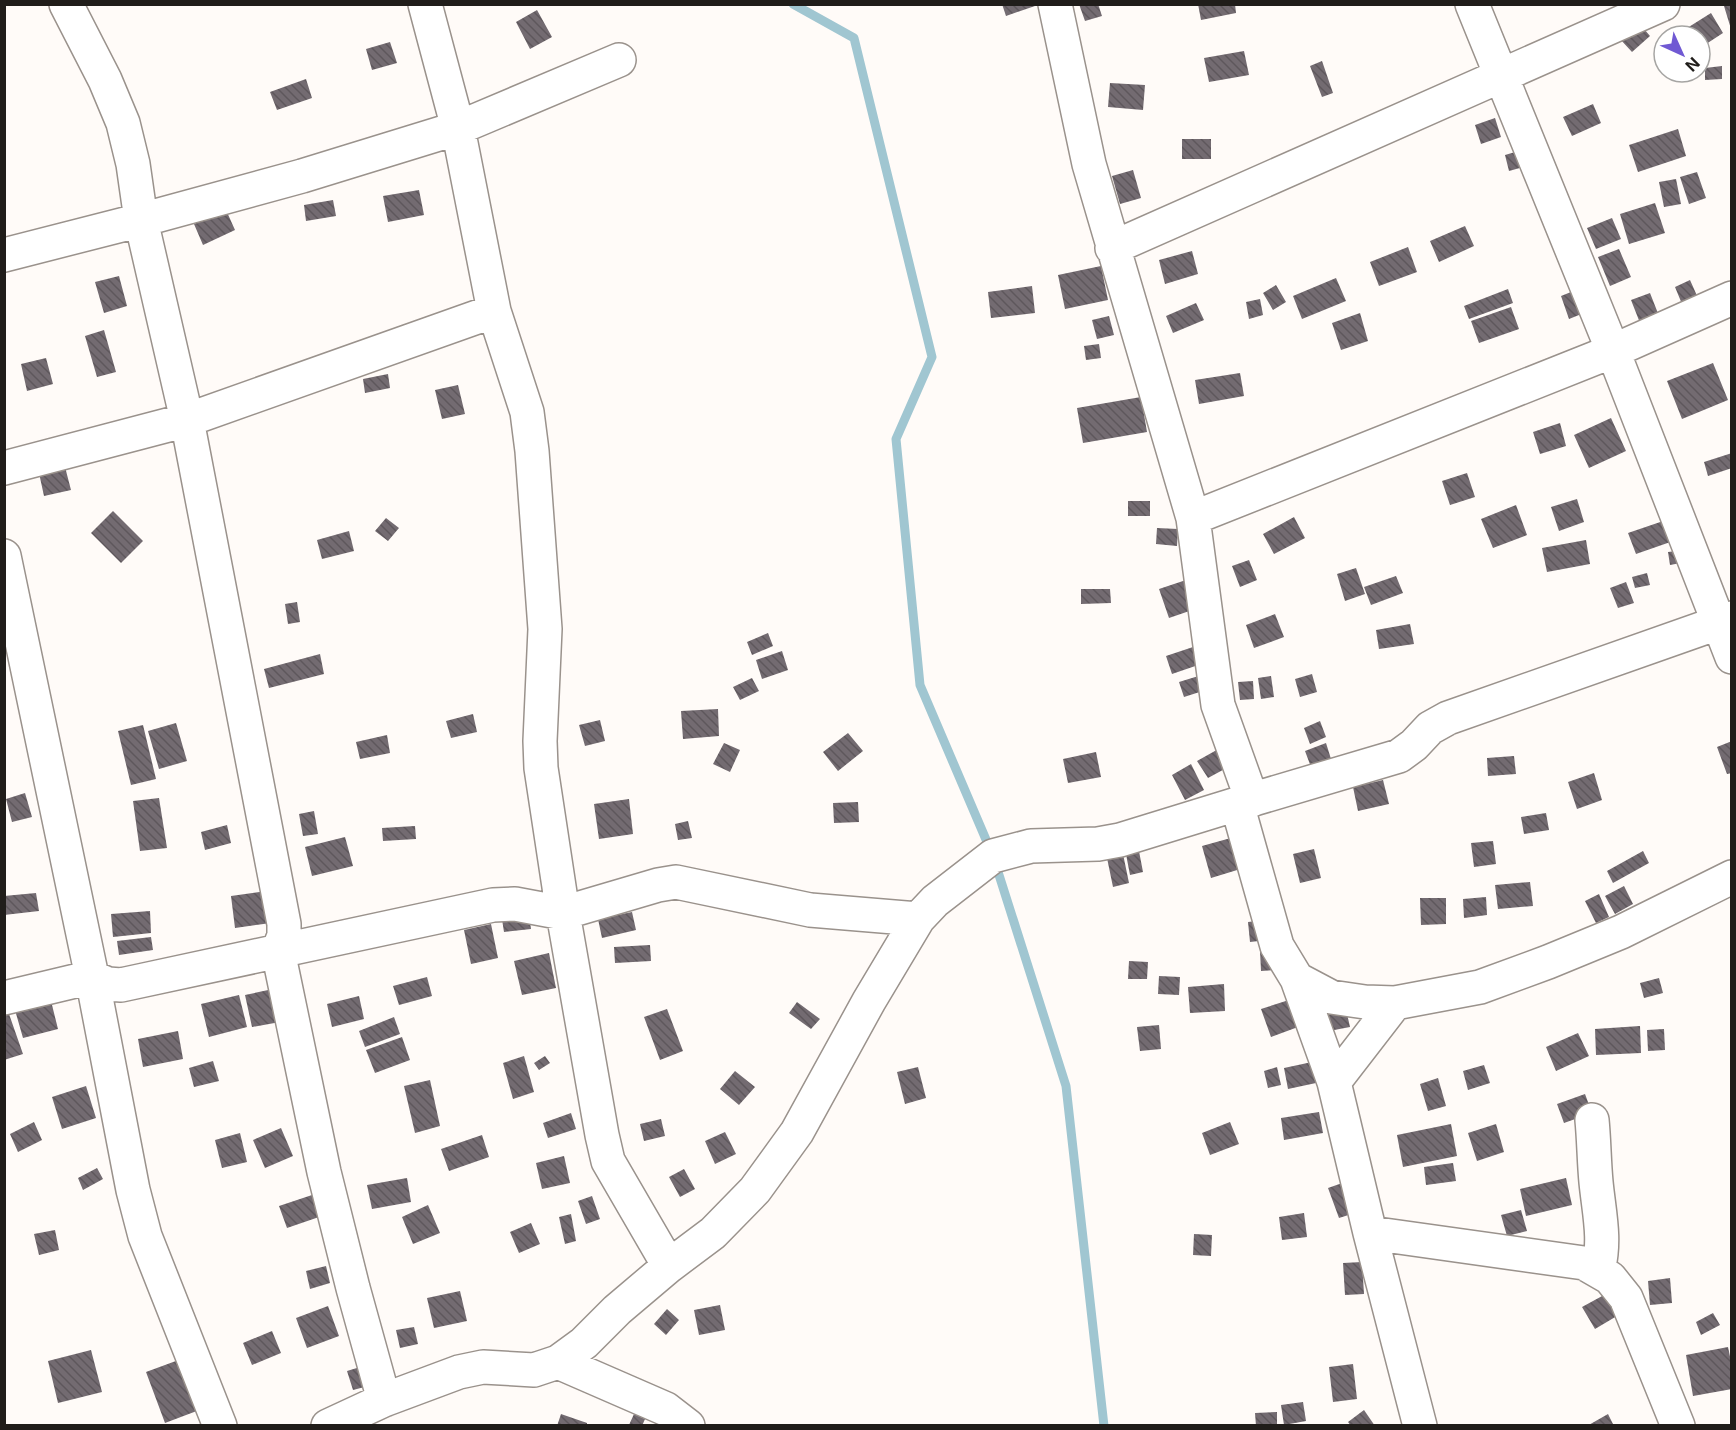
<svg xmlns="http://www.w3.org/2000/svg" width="1736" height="1430" font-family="Inter,sans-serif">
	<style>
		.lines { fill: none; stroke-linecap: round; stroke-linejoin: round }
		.stream { stroke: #a0c6d1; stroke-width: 9 }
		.building { fill: url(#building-back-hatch) }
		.minor-casing { stroke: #9a928c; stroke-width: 36 }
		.minor { stroke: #fff; stroke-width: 33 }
	</style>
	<defs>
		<pattern id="building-back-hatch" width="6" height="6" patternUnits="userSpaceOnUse" patternTransform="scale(1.5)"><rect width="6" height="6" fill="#736b71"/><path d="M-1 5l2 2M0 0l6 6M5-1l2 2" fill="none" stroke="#5e575c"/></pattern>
	</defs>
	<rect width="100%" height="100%" fill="#fffbf8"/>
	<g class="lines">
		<!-- stream -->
		<path class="stream" d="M793 4 854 38 932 357 896 439 920 685 993 856 1066 1086 1104 1426"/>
	</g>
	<!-- building -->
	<path class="building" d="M1002 4H1035V6L1006 16Z
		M1079 4H1098L1102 16 1085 21Z
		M1198 4H1235L1236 13 1201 20Z
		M1729 4H1732L1731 29 1724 6Z
		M537 10 552 37 530 49 516 22Z
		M1711 13 1723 33 1700 48V36H1688L1684 30Z
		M1639 23 1650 36 1632 52 1620 39Z
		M390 42 397 63 372 70 366 49Z
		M1244 51 1249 75 1209 82 1204 58Z
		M1322 61 1333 93 1322 97 1310 66Z
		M1722 66V79L1705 80V68Z
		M306 79 312 98 277 110 270 92Z
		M1110 83 1145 85 1143 110 1108 107Z
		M1593 104 1601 123 1572 136 1563 117Z
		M1495 118 1501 137 1481 144 1475 125Z
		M1678 129 1686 156 1638 172 1629 145Z
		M1182 139H1211V159H1182Z
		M1522 150 1527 166 1509 171 1505 155Z
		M1133 170 1141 198 1120 204 1112 176Z
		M1697 172 1706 198 1689 204 1680 177Z
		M1676 179 1681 204 1664 207 1659 182Z
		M419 190 424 215 388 222 383 196Z
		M333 200 336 216 306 221 304 205Z
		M1655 203 1665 233 1629 244 1620 214Z
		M226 210 235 230 203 245 194 224Z
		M1612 218 1621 239 1596 249 1587 228Z
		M1465 226 1474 246 1439 262 1430 241Z
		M1408 247 1417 272 1379 286 1370 262Z
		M1619 249 1631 277 1610 286 1598 257Z
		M1192 251 1198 274 1165 284 1159 260Z
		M1101 266 1108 300 1065 309 1058 275Z
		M119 276 127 306 104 313 95 282Z
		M1336 278 1346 301 1302 319 1293 296Z
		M1690 280 1698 298 1682 304 1675 287Z
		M1276 285 1286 302 1273 310 1263 293Z
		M1032 286 1035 313 991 318 988 292Z
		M1508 289 1513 303 1469 319 1464 306Z
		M1576 290 1584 313 1569 319 1561 296Z
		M1650 293 1661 321 1642 328 1631 300Z
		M1260 299 1263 315 1249 319 1246 302Z
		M1196 303 1204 320 1173 333 1166 316Z
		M1511 307 1519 329 1479 343 1471 321Z
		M1360 313 1368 341 1341 350 1332 323Z
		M1109 316 1114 335 1097 339 1092 320Z
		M104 330 116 372 97 377 85 336Z
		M1099 344 1101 358 1086 360 1084 346Z
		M46 358 53 384 27 391 21 364Z
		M1713 363 1728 400 1682 419 1667 381Z
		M1240 373 1244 396 1199 404 1195 380Z
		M388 374 390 388 365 393 363 379Z
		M458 385 465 414 442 419 435 390Z
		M1141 397 1147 432 1083 443 1077 408Z
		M1611 418 1626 451 1589 468 1574 435Z
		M1560 423 1566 446 1540 454 1533 432Z
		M1732 453V468L1708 476 1704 462Z
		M65 467 71 490 44 496 39 473Z
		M1467 473 1475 497 1450 505 1442 481Z
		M1577 499 1584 522 1559 531 1551 507Z
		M1128 501H1150V516H1128Z
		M1516 505 1527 535 1493 548 1481 519Z
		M113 511 143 541 121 563 91 533Z
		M1294 517 1305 538 1274 554 1263 534Z
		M386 518 399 528 388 541 375 531Z
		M1672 518 1679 539 1636 554 1628 533Z
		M1157 528 1178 529 1177 546 1156 544Z
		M349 531 354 551 322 559 317 540Z
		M1586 540 1590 564 1547 572 1542 548Z
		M1685 550 1686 562 1670 565 1668 552Z
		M1249 560 1257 580 1240 587 1232 566Z
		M1356 568 1365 594 1345 601 1337 574Z
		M1647 573 1650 585 1635 588 1632 577Z
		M1396 576 1403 593 1371 605 1364 587Z
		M1192 578 1201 607 1169 618 1159 589Z
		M1626 582 1634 603 1618 608 1610 588Z
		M1081 589H1110L1111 603 1081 604Z
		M297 602 300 622 288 624 285 604Z
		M1275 614 1284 637 1254 648 1246 625Z
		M1410 624 1414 644 1379 649 1376 630Z
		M768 633 773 646 752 655 747 642Z
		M1202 644 1207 662 1172 674 1166 656Z
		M782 651 788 670 762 679 756 660Z
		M320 654 324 674 269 688 264 669Z
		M1205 674 1209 689 1184 697 1179 682Z
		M1312 674 1317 692 1300 697 1295 679Z
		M1271 676 1274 697 1261 699 1258 678Z
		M752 678 759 691 740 700 733 687Z
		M1253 681 1254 699 1240 700 1238 682Z
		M718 709 719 736 683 739 681 711Z
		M473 714 477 732 451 738 446 721Z
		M600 720 605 741 585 746 579 725Z
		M1320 721 1326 737 1310 744 1304 728Z
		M176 723 187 761 159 769 148 731Z
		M143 725 156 779 131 785 118 731Z
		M848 733 863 751 838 771 823 752Z
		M387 735 390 753 360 759 356 742Z
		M1732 741V773L1727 774 1717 747Z
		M724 743 740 750 730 772 713 764Z
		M1326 743 1331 759 1311 767 1305 751Z
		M1222 747 1232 765 1208 778 1197 761Z
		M1096 752 1101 777 1068 783 1063 759Z
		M1514 756 1516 774 1488 776 1487 758Z
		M1191 764 1204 790 1185 800 1172 775Z
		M1594 773 1602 800 1577 809 1568 782Z
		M1383 780 1389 804 1358 811 1353 787Z
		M25 793 32 817 12 822 6 799Z
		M159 798 167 848 140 851 133 801Z
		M629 799 633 834 599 839 594 804Z
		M858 802 859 822 834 823 833 803Z
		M314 811 318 834 303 836 299 814Z
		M1546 813 1549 830 1524 834 1521 817Z
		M688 821 692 838 678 840 675 824Z
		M227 825 231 843 205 850 201 832Z
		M415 826 416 839 383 841 382 828Z
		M1238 836 1247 867 1211 878 1202 846Z
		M345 837 353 866 312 876 305 847Z
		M1493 841 1496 864 1474 867 1471 843Z
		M1138 846 1143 872 1130 875 1125 849Z
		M1314 849 1321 878 1300 883 1293 854Z
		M1643 851 1649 863 1613 883 1607 871Z
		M1123 854 1129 883 1113 887 1107 858Z
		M1530 882 1533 906 1498 909 1495 885Z
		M1624 886 1633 904 1615 914 1605 896Z
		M267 891 271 923 235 928 231 896Z
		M36 893 39 911 4 915V896Z
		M1599 894 1609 917 1596 923 1585 901Z
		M1486 897 1487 915 1464 918 1463 899Z
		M1420 898H1446V924L1421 925Z
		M528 909 531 929 504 932 501 913Z
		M150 911 151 933 113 937 111 914Z
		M632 912 636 930 602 938 598 919Z
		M1266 920 1268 940 1250 942 1248 922Z
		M491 924 498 958 471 964 464 930Z
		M151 937 153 950 119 955 117 941Z
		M650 945 651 961 615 963 614 947Z
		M1274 949 1277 970 1261 971 1260 951Z
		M549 953 556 988 522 995 514 961Z
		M1129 961 1148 962 1147 979H1128Z
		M1159 976 1180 977 1179 995 1158 994Z
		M427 977 432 996 399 1005 393 986Z
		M1659 978 1663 993 1644 998 1640 983Z
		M1224 984 1225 1011 1190 1013 1188 987Z
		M273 989 280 1022 252 1027 245 995Z
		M239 995 247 1027 209 1037 201 1004Z
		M359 996 364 1019 332 1027 327 1004Z
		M1289 1000 1298 1027 1271 1037 1261 1009Z
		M51 1001 58 1029 23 1038 15 1010Z
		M797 1002 820 1019 811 1029 789 1013Z
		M1345 1005 1350 1027 1329 1031 1325 1010Z
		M667 1009 683 1051 660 1060 644 1017Z
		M9 1014 23 1054 4 1060V1016Z
		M394 1017 400 1034 365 1047 359 1031Z
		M1159 1025 1161 1049 1140 1051 1137 1027Z
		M1640 1026 1641 1053 1596 1055 1595 1029Z
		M1664 1029 1665 1050 1648 1051 1647 1030Z
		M178 1031 183 1059 143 1067 138 1039Z
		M1578 1033 1589 1056 1556 1071 1546 1047Z
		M402 1037 410 1060 375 1073 366 1050Z
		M524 1056 534 1092 513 1099 503 1063Z
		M545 1056 550 1063 539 1070 534 1063Z
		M213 1061 219 1081 194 1087 189 1068Z
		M1312 1062 1316 1083 1288 1089 1284 1068Z
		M1484 1065 1490 1083 1468 1090 1463 1071Z
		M918 1067 926 1098 905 1104 897 1072Z
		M1277 1067 1281 1085 1268 1088 1264 1071Z
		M735 1071 755 1087 739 1105 720 1089Z
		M1438 1078 1446 1106 1428 1111 1420 1084Z
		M430 1080 440 1126 415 1133 404 1086Z
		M86 1086 96 1118 62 1129 52 1097Z
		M1585 1094 1592 1113 1564 1123 1557 1104Z
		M1319 1112 1323 1133 1284 1140 1281 1118Z
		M571 1113 576 1129 548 1138 543 1123Z
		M661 1119 665 1136 644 1141 640 1124Z
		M34 1122 42 1140 18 1152 10 1134Z
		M1230 1122 1239 1144 1210 1155 1202 1133Z
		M1451 1124 1457 1156 1403 1167 1397 1135Z
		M1496 1124 1504 1152 1477 1161 1468 1133Z
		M281 1128 293 1156 265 1168 253 1140Z
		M725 1132 736 1154 715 1164 705 1141Z
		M240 1133 247 1162 222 1168 215 1140Z
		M482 1135 489 1157 449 1171 441 1149Z
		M564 1156 570 1183 542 1189 536 1163Z
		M1453 1163 1456 1181 1426 1185 1424 1167Z
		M97 1168 103 1179 83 1190 78 1178Z
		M684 1169 695 1189 680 1197 669 1177Z
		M407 1178 411 1202 372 1209 367 1185Z
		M1566 1178 1572 1205 1526 1216 1520 1189Z
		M1348 1181 1358 1212 1339 1218 1328 1188Z
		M312 1195 319 1217 287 1228 279 1206Z
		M592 1196 600 1219 586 1224 578 1201Z
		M428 1205 440 1233 413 1244 402 1217Z
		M1521 1210 1527 1231 1507 1236 1501 1215Z
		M1304 1213 1307 1237 1282 1240 1279 1217Z
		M571 1214 576 1241 565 1244 559 1217Z
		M531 1223 540 1244 519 1253 510 1232Z
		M55 1230 59 1250 39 1255 34 1234Z
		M1194 1234 1212 1235 1211 1256 1193 1255Z
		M1362 1262 1364 1294 1345 1295 1343 1263Z
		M326 1266 330 1283 310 1289 306 1271Z
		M1670 1278 1672 1303 1650 1305 1648 1281Z
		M1615 1289 1627 1310 1595 1329 1582 1307Z
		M460 1291 467 1321 434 1328 427 1298Z
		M720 1305 725 1330 699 1335 694 1310Z
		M328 1306 339 1336 307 1348 296 1318Z
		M667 1309 679 1320 666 1335 654 1324Z
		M1713 1313 1720 1325 1701 1335 1696 1322Z
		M414 1327 418 1344 400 1348 396 1330Z
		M272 1331 281 1353 252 1365 243 1343Z
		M1728 1347 1732 1366V1389L1693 1396 1686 1355Z
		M91 1350 102 1392 58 1403 48 1361Z
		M184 1358 202 1409 165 1423 146 1372Z
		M370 1364 376 1384 353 1390 347 1371Z
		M1353 1364 1357 1399 1333 1402 1329 1367Z
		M1303 1402 1306 1421 1284 1425 1281 1405Z
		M1364 1410 1375 1426H1351L1348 1422Z
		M1277 1412V1426H1256L1255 1413Z
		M561 1414 587 1423V1426H557Z
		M634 1414 645 1419 642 1426 629 1425Z
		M1608 1414 1614 1426H1587Z"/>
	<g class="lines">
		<defs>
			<path id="minor" d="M66 4 105 80 123 123 133 164 141 220 187 420 284 924V936L278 951 324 1172 353 1288 384 1400
				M425 4 458 128 494 311 527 412 532 451 545 629 540 741 541 768 563 913 602 1135 608 1161 669 1266
				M1055 4 1089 164 1193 518 1218 705 1252 800
				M1472 4 1613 351 1732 657
				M1112 248 1663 4
				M4 255 141 220 302 176 458 128 619 60
				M4 468 187 420 494 311
				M1193 518 1613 351 1732 298
				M4 556 92 977 133 1190 145 1236 220 1426
				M1237 804 1399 756 1414 745 1430 728 1448 718 1732 618
				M1297 979 1334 1082 1370 1233 1420 1426
				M4 998 92 977 108 984 121 985 493 905 515 904 563 913 658 885 676 882 810 910 918 919
				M1334 1082 1395 1003
				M1592 1120C1594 1140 1594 1161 1596 1182 1599 1213 1606 1239 1598 1271
				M1370 1233 1584 1263 1610 1278 1626 1298 1678 1426
				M558 1362 666 1409 688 1426
				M328 1426 384 1400 459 1372 483 1367 534 1370 558 1362 584 1343 617 1310 669 1266 713 1233 755 1190 797 1132 869 1001 918 919 935 901 993 856 1031 846 1098 844 1120 840 1237 804 1277 946 1297 979 1331 997 1365 1002 1395 1003 1480 987 1548 962 1621 932 1732 877"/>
		</defs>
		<!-- minor casing -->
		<use href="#minor" class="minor-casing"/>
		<!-- minor -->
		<use href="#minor" class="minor"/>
	</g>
	<!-- border -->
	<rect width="1736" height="1430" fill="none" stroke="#201d1a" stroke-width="12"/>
	<!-- north arrow -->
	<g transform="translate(1682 54) rotate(135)"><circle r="28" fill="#ffffff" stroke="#a6a5a3" stroke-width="1.5"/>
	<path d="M0-4.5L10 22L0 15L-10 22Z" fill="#7059d3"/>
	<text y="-9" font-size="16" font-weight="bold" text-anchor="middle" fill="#201d1a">N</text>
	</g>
</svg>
